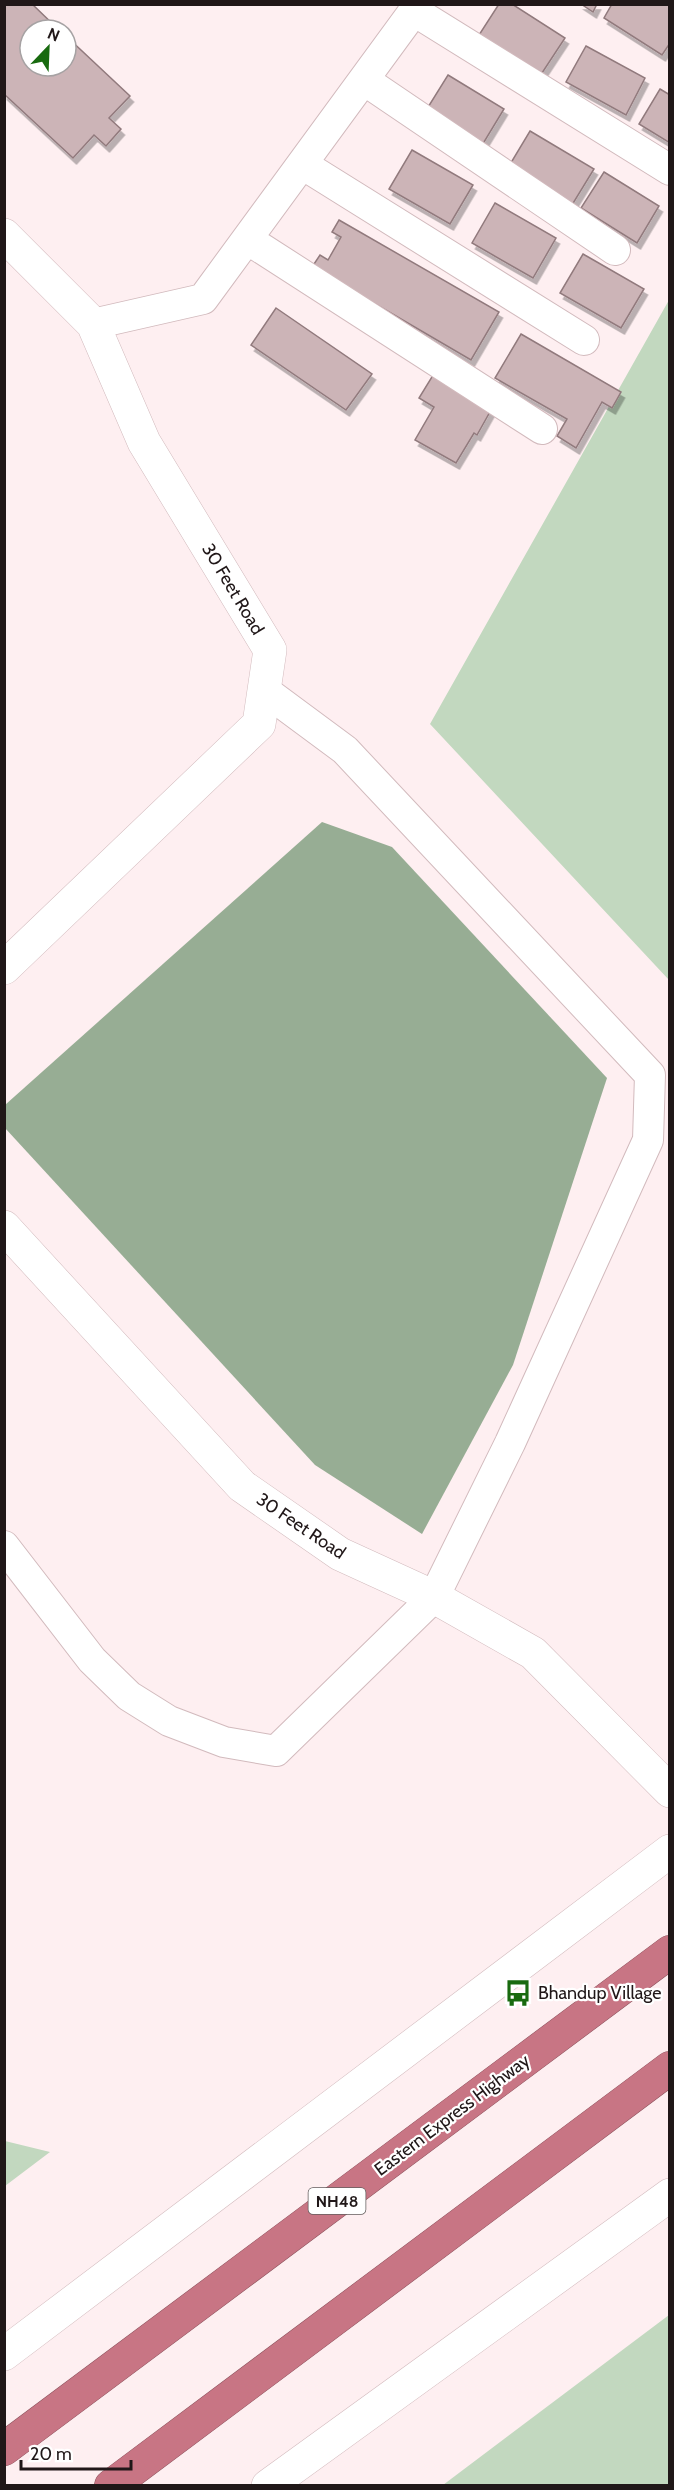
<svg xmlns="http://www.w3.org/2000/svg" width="674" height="2490" font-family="Cabin,sans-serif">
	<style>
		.green { fill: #c2d8bf }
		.water { fill: #97ad94 }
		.building { fill: #ccb4b7; stroke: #917a7d; stroke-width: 1.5; filter: url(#shadow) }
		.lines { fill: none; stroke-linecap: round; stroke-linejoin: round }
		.street-casing { stroke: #d2babd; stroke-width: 32 }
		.secondary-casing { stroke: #d2babd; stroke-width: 34 }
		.highway-casing { stroke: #8d545e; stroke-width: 34 }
		.street { stroke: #fff; stroke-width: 30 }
		.secondary { stroke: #fff; stroke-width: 33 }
		.highway { stroke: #c87584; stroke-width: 33 }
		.labels { text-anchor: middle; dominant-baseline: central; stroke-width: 4.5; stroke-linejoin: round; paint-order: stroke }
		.shield { fill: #fff; stroke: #635d5d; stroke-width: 1.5 }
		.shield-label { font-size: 16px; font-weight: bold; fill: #201718 }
		.street-label { font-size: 18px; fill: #201718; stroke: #fff }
		.poi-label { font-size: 18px; fill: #201718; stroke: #fff; text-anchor: start }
	</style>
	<defs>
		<filter id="shadow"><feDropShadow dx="3.5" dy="6" stdDeviation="0" flood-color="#0004"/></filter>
	</defs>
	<rect width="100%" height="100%" fill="#feeff1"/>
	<!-- green -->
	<path class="green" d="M669 300V980L430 724Z
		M5 2141 50 2152 5 2186Z
		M669 2315V2485H443Z"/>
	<!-- water -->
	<path class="water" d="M322 822 392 847 607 1078 513 1365 422 1534 315 1465 5 1128V1105Z"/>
	<!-- building -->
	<path class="building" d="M4 4H32L59 30H30V66H66V36L130 96 109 118 121 129 106 146 94 135 73 158 4 94Z
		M499 4H512L565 38 542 73 479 35Z
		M581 4H597L593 12Z
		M612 4H670V43L662 55 604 18Z
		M586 46 645 78 626 115 566 82Z
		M448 75 504 109 481 147 425 112Z
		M660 89 670 95V143L639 124Z
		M530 131 594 169 572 205 509 166Z
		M412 150 473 185 450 224 389 189Z
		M604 172 659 206 637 243 581 208Z
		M495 203 556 238 533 278 472 243Z
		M339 220 499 312 471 360 312 267 320 255 328 260 341 237 332 232Z
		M583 254 644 289 621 328 560 293Z
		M276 308 372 374 346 410 251 345Z
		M521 334 621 392 612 408 602 402 576 448 557 436 567 419 495 378Z
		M438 367 491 410 477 435 474 433 456 463 415 440 434 407 419 398Z"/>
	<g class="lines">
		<defs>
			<path id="street" d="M414 11 670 170
				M364 80 615 250
				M302 164 584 340
				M247 239 542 429
				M93 324 203 299 419 4
				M4 1546 92 1660 129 1696 169 1721 224 1742 276 1751 434 1597 510 1443 648 1140 650 1075 345 750 264 690"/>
			<path id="secondary" d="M4 235 93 324 144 442 270 650 259 724 4 968
				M4 1227 242 1486 340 1554 434 1597 533 1653 670 1791
				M4 2354 670 1851
				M268 2486 670 2195"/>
			<path id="highway" d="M4 2449 670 1952
				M111 2486 670 2068"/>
		</defs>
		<!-- street casing -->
		<use href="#street" class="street-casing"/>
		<!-- secondary casing -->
		<use href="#secondary" class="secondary-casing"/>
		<!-- highway casing -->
		<use href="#highway" class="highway-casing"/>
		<!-- street -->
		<use href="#street" class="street"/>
		<!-- secondary -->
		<use href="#secondary" class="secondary"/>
		<!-- highway -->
		<use href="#highway" class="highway"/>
	</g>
	<!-- icons -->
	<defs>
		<symbol id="bus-bare" viewBox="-9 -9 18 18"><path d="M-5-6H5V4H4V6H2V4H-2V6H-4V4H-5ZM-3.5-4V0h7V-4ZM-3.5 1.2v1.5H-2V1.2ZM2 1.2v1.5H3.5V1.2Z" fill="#186a0f" stroke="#fff" stroke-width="2.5" paint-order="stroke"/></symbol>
	</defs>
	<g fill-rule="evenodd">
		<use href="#bus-bare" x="499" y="1974" width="38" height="38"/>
	</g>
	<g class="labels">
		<!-- shield labels -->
		<rect class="shield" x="308.5" y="2188" width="57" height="26" rx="4.5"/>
		<g class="shield-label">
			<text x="337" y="2201">NH48</text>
		</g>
		<!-- street labels -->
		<g class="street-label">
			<text transform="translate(233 589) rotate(59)">30 Feet Road</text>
			<text transform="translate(301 1526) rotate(34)">30 Feet Road</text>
			<text transform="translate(452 2115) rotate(-37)">Eastern Express Highway</text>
		</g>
		<!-- poi labels -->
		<g class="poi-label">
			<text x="538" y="1993">Bhandup Village</text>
		</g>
	</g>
	<!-- border -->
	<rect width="674" height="2490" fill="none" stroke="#201718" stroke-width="12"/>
	<!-- north arrow -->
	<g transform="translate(48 48) rotate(23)"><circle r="28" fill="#ffffff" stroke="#a6a2a3" stroke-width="1.5"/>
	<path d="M0-4.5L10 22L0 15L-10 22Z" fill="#186a0f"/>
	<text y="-9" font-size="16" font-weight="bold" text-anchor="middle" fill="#201718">N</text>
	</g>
	<!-- scale -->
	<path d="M21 2460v9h110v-9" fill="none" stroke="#201718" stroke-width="3"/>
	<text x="30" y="2460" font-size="18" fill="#201718" stroke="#ffffff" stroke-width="4.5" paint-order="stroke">20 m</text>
</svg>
